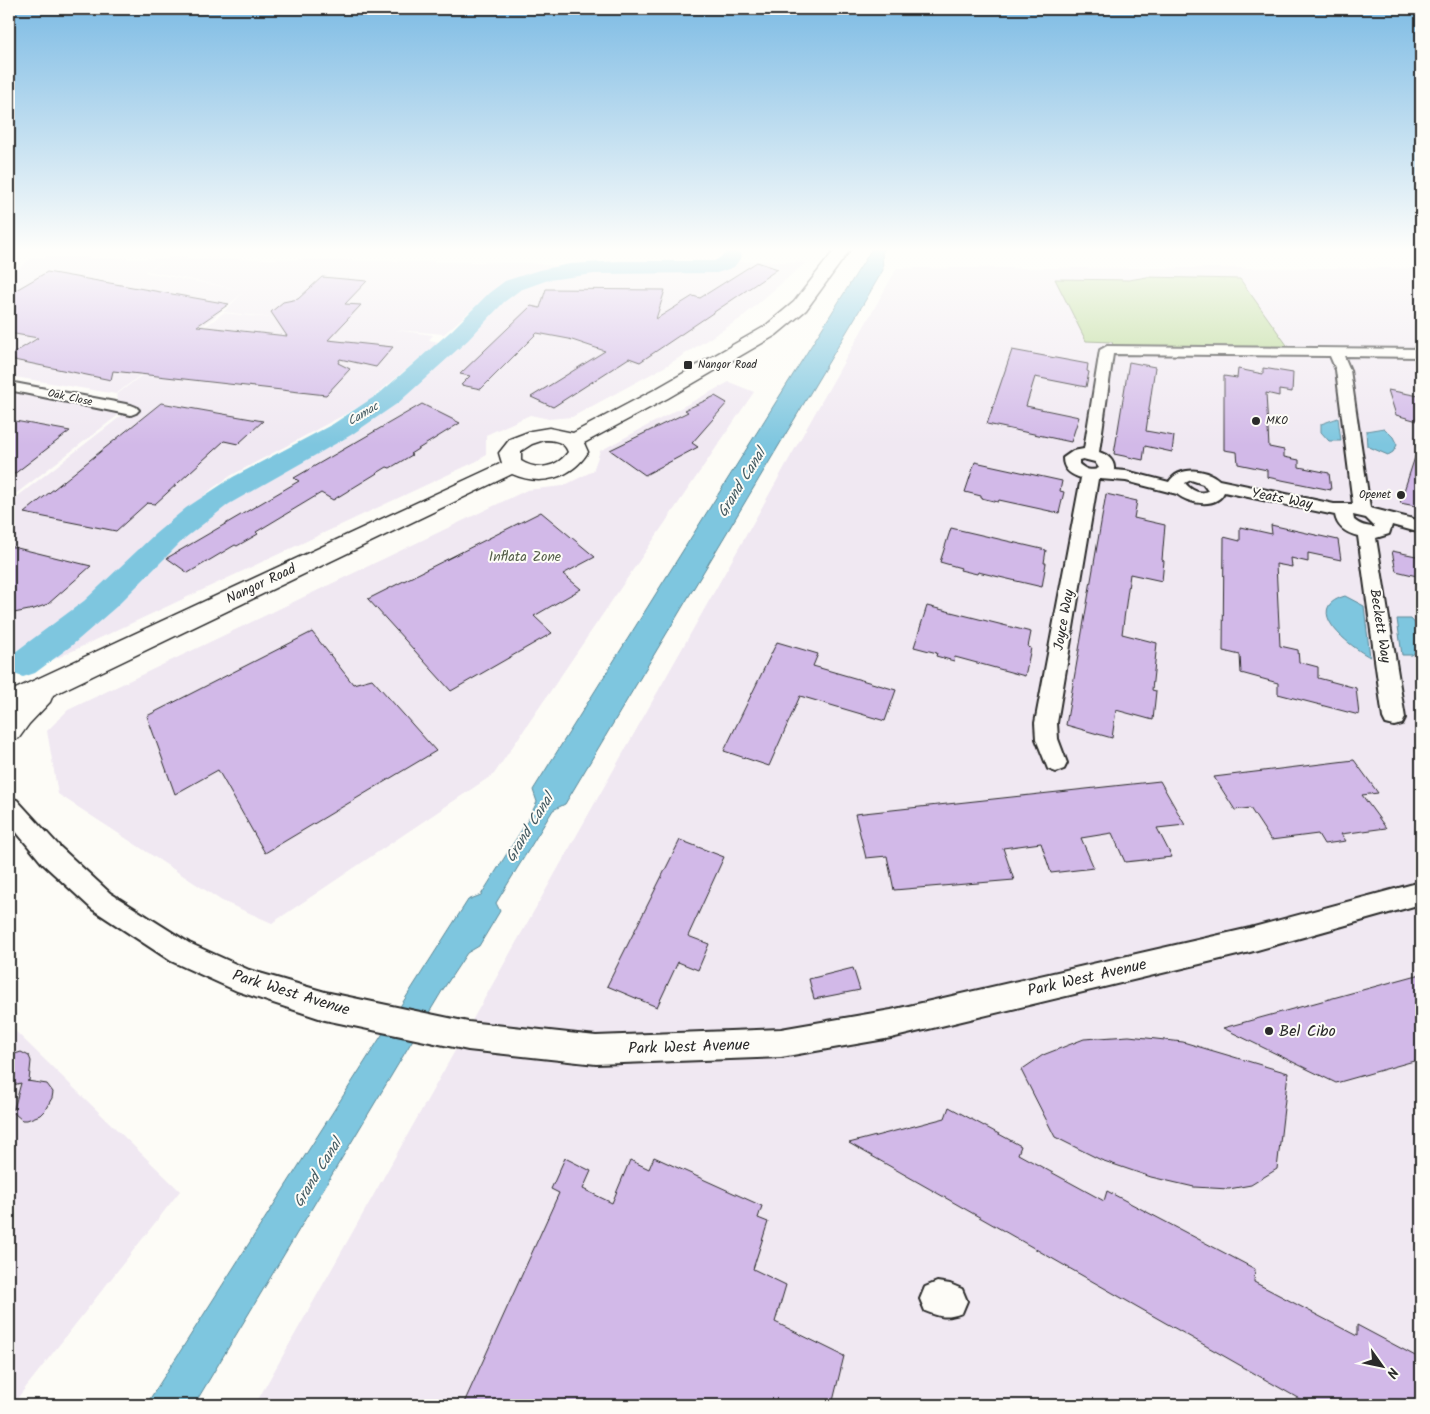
<svg xmlns="http://www.w3.org/2000/svg" width="1430" height="1414" font-family="Kalam,sans-serif">
	<style>
		.built { fill: #f0e8f2 }
		.green { fill: #b5d690; stroke: #70805e }
		.water { fill: #7ec6df; stroke: #5d8897 }
		.lines { fill: none; stroke-linecap: round; stroke-linejoin: round }
		.river { fill: #7ec6df; fill-rule: evenodd }
		.building { fill: #d2b9e8; stroke: #2b2b2b }
		.minor-casing { stroke: #2b2b2b; stroke-width: 4 }
		.major-casing { stroke: #2b2b2b; stroke-width: 3 }
		.minor { fill: #fdfcf7; fill-rule: evenodd }
		.major { fill: #fdfcf7; fill-rule: evenodd }
		.poi-dot { fill: #2b2b2b; stroke: #fdfcf7; stroke-width: 2 }
		.labels { text-anchor: middle; dominant-baseline: central; stroke-width: 4; stroke-linejoin: round; paint-order: stroke }
		.far-poi-label { font-size: 11px; fill: #2b2b2b; stroke: #fdfcf7; text-anchor: start }
		.far-street-label { font-size: 11px; fill: #2b2b2b; stroke: #fdfcf7 }
		.far-water-label { font-size: 12px; font-style: italic; fill: #445a61; stroke: #fdfcf7 }
		.street-label { font-size: 14px; fill: #2b2b2b; stroke: #fdfcf7 }
		.park-label { font-size: 14px; fill: #545e49; stroke: #fdfcf7 }
		.water-label { font-size: 15px; font-style: italic; fill: #445a61; stroke: #fdfcf7 }
		.near-street-label { font-size: 16px; fill: #2b2b2b; stroke: #fdfcf7 }
		.near-poi-label { font-size: 16px; fill: #2b2b2b; stroke: #fdfcf7; text-anchor: start }
	</style>
	<rect width="100%" height="100%" fill="#fdfcf7"/>
	<filter id="ink" filterUnits="userSpaceOnUse"><feTurbulence type="fractalNoise" baseFrequency=".02" numOctaves="2"/><feDisplacementMap in="SourceGraphic" scale="10" xChannelSelector="R" yChannelSelector="G"/><feConvolveMatrix kernelMatrix="1 2 1 2 8 2 1 2 1" color-interpolation-filters="sRGB"/></filter>
	<g filter="url(#ink)">
		<!-- built -->
		<path class="built" d="M33 257 166 259 145 272 247 291 147 271 169 258 528 263 557 266 509 282 494 290 444 334 395 330 433 335 429 340 439 342 366 403 232 475 213 488 142 549 69 618 9 655V503L125 413 116 395 223 313 292 320 223 312 243 293 189 338 116 394 9 376V276Z
			M762 261 805 263 740 319 666 366 572 417 549 419 530 415 486 435V454L477 461 53 660 134 578 200 517 389 403 519 287 571 272 715 270 726 268 735 262Z
			M897 268H1421V1405H255Z
			M729 382 754 392 494 774 272 923 222 901 58 794 47 731 68 710 527 490 563 486 593 471 600 451Z
			M9 391 121 413 9 499Z
			M9 1025 180 1191 12 1405H9Z"/>
		<!-- green -->
		<path class="green" d="M1147 277 1240 279 1289 348 1113 345 1112 342 1086 341 1055 279 1129 280Z"/>
		<!-- water -->
		<path class="water" d="M873 247H886L882 253 883 270 865 301 565 804 553 810 496 903 500 911 479 946 467 953 442 991 194 1405H146L468 900 481 895 528 820 537 802 533 790Z
			M1338 418 1341 441H1329L1321 432V424Z
			M1384 428 1393 437 1397 445 1393 452 1388 455 1367 446 1366 431Z
			M1345 596 1364 606 1370 657C1352 648 1300 609 1345 596Z
			M1397 619H1411L1421 630V648L1412 655H1402Z"/>
		<g class="lines">
			<!-- river -->
			<path class="river" d="M732 250 739 252 742 256 734 267 717 273 594 274 548 280 520 290 504 302 468 340 398 403 351 435 229 504 185 538 117 606 71 646 35 673 23 677 11 673C8 667 8 661 11 655L84 601 155 534 186 508 233 477 333 424 380 393 452 330 489 293 505 281 539 270 570 264 619 261H714C722 258 724 252 732 250Z"/>
		</g>
		<!-- building -->
		<path class="building" d="M757 262 778 269 640 362 629 358 553 407 531 397 605 351 569 339 537 333 481 389 461 385 470 376 460 374 531 306 540 308 546 289 665 290 656 319 693 296 700 298Z
			M47 272 229 304 197 326 287 336 271 312 283 302 298 299 322 277 367 281 345 304 361 305 328 340 393 347 376 367 340 359 338 363 350 369 326 395 113 371 111 380 9 359V356L38 338 9 333V294Z
			M1012 350 1088 364 1087 371 1089 372 1086 387 1035 377 1026 406 1079 417 1071 442 987 424Z
			M1129 362 1155 367 1146 431 1174 436 1172 452 1145 446 1143 460 1114 454Z
			M1263 368 1293 373 1292 392 1279 390V396L1266 393 1269 447 1284 450V457L1299 460V467L1329 473 1331 490 1267 477V470L1238 464 1237 452 1224 450V376L1237 378 1238 369 1263 374Z
			M1388 390 1419 396 1421 422 1396 415Z
			M715 396 727 403 692 443 698 447 645 475 610 450 688 412 685 410Z
			M161 403 263 421 238 444 224 441 155 504 147 503 116 531 24 513Z
			M422 404 460 423 410 454 412 455 390 468 387 467 333 500 321 493 256 532 258 534 237 546 235 545 188 573 167 558 299 481 294 478Z
			M15 421 70 431 9 478V425Z
			M1418 448H1421V507L1400 503Z
			M975 462 1062 481 1060 491 1064 492 1059 513 999 500 998 502 981 498V496L965 492Z
			M1106 494 1137 501 1134 518 1165 525 1162 560 1164 561 1162 581 1130 574 1122 634 1157 643 1152 690 1156 691 1153 720 1116 710 1112 738 1066 725Z
			M541 512 595 557 563 574 581 589 534 616 552 633 451 691 368 599Z
			M1271 525 1338 540 1341 560 1308 553V562L1291 558 1292 567 1276 564 1280 646 1298 650 1299 662 1318 667V678L1356 688 1359 715 1278 694V683L1241 673 1240 655 1223 651 1224 537 1240 541V527L1272 534Z
			M951 528 1046 550 1044 563H1046L1042 587 978 572 977 574 960 570 961 568 940 562Z
			M9 546 91 566 48 604 34 609 9 614Z
			M1392 551 1421 557V577L1396 571Z
			M927 606 1031 632 1028 647 1031 648 1025 676 955 657 954 661 936 656 937 653 914 647Z
			M312 632 353 684 372 679 436 751 265 853 218 770 175 794 147 716Z
			M777 642 818 654 813 666 896 690 885 721 800 696 769 766 724 751Z
			M1354 760 1378 793 1362 795 1386 828 1341 834 1346 841 1324 844 1318 834 1271 840 1250 808 1235 810 1214 777Z
			M1160 781 1185 825 1157 828 1172 857 1125 862 1112 833 1081 838 1094 868 1051 873 1041 843 1003 848 1014 880 894 890 887 856 866 858 855 814Z
			M680 840 724 857 688 936 709 944 698 970 678 962 657 1007 607 986Z
			M853 968 860 990 814 999 809 979Z
			M1421 974V1059L1336 1083 1223 1028Z
			M1129 1036 1183 1042 1288 1073 1277 1169 1251 1185 1229 1189 1194 1187 1151 1177 1101 1160 1055 1137 1021 1070 1043 1055 1084 1039Z
			M21 1052 29 1056 31 1061 29 1081H27L47 1084 53 1092 52 1098 45 1110 40 1115 27 1120H22L15 1114 14 1109 21 1083 9 1086V1056Z
			M949 1107 1021 1146 1018 1154 1104 1201 1107 1191 1255 1269 1254 1282 1357 1336V1325L1421 1359V1405H1310L849 1143 945 1118Z
			M654 1157 762 1206 758 1218 768 1222 753 1269 786 1285 775 1322 844 1356 832 1405H463L559 1193 551 1189 565 1158 591 1171 583 1189 612 1203 630 1160 649 1169Z"/>
		<g class="lines">
			<defs>
				<path id="minor" d="M1107 346 1421 349V357L1344 356 1350 370 1370 508 1421 521V533L1392 525 1389 534 1376 538 1405 718 1402 724 1394 726 1386 724 1383 718 1358 536C1346 533 1337 527 1335 515L1224 492C1217 509 1189 504 1177 494L1126 481 1100 479H1098L1057 723 1058 739 1067 763 1064 769 1056 772 1048 769 1036 739 1035 723 1081 478C1071 475 1063 470 1063 458L1073 451 1084 449 1100 350ZM1113 354 1330 356 1336 370 1353 504H1334L1219 480C1206 468 1179 466 1169 482L1126 471 1114 470C1115 461 1108 455 1099 452ZM1083 459 1095 462 1099 468C1092 472 1084 469 1079 464V460ZM1191 480 1203 484 1208 491C1199 495 1191 490 1185 483ZM1353 515 1366 518 1375 527C1366 527 1360 525 1354 520Z
					M9 382 131 405 136 407 139 410 136 413 131 415 9 390Z
					M9 797 17 800 60 847 110 893 189 943 249 970 325 992 468 1022 596 1036 781 1029 891 1010 1250 928 1421 882V904L1250 952 891 1038 781 1057 596 1064 468 1050 325 1020 237 991 171 961 92 909 42 863 9 823Z
					M937 1282 950 1284 962 1289 967 1301 962 1313C946 1319 940 1317 925 1311L920 1299 925 1287Z"/>
				<path id="major" d="M837 247H852L806 310 776 335 668 398 584 443 588 452C572 478 541 487 512 474L53 695 50 702 29 724 19 738 9 741V692L502 463 499 453 510 439 531 431 549 428 573 433 654 390 764 327 794 302ZM544 440C554 440 564 441 568 452 557 468 537 471 521 461V451L532 444Z"/>
			</defs>
			<!-- minor casing -->
			<use href="#minor" class="minor-casing"/>
			<!-- major casing -->
			<use href="#major" class="major-casing"/>
			<!-- minor -->
			<use href="#minor" class="minor"/>
			<!-- major -->
			<use href="#major" class="major"/>
		</g>
	</g>
	<!-- sky -->
	<linearGradient id="sky" x2="0" y2="1"><stop stop-color="#7dbbe4"/><stop offset="0.56" stop-color="#fefefb"/><stop offset="1" stop-color="#fefefb" stop-opacity="0"/></linearGradient>
	<rect width="1430" height="445" fill="url(#sky)"/>
	<!-- markers -->
	<g class="poi-dot">
		<rect x="683" y="360" width="10" height="10" rx="2.5"/>
		<circle cx="1256" cy="421" r="5"/>
		<circle cx="1401" cy="495" r="5"/>
		<circle cx="1269" cy="1031" r="5"/>
	</g>
	<g class="labels">
		<!-- far-poi labels -->
		<g class="far-poi-label">
			<text x="698" y="365">Nangor Road</text>
			<text x="1266" y="421">MKO</text>
			<text x="1391" y="495" text-anchor="end">Openet</text>
		</g>
		<!-- far-street labels -->
		<g class="far-street-label">
			<text transform="translate(70 398) rotate(12)">Oak Close</text>
		</g>
		<!-- far-water labels -->
		<g class="far-water-label">
			<text transform="translate(363 414) rotate(-31)">Camac</text>
		</g>
		<!-- street labels -->
		<g class="street-label">
			<text transform="translate(1282 499) rotate(11)">Yeats Way</text>
			<text transform="translate(261 584) rotate(-25)">Nangor Road</text>
			<text transform="translate(1064 620) rotate(-80)">Joyce Way</text>
			<text transform="translate(1380 626) rotate(81)">Beckett Way</text>
		</g>
		<!-- park labels -->
		<g class="park-label">
			<text x="525" y="557">Inflata Zone</text>
		</g>
		<!-- water labels -->
		<g class="water-label">
			<text transform="translate(742 483) rotate(-58)">Grand Canal</text>
			<text transform="translate(530 828) rotate(-58)">Grand Canal</text>
			<text transform="translate(318 1173) rotate(-58)">Grand Canal</text>
		</g>
		<!-- near-street labels -->
		<g class="near-street-label">
			<text transform="translate(1087 978) rotate(-13)">Park West Avenue</text>
			<text transform="translate(291 993) rotate(17)">Park West Avenue</text>
			<text transform="translate(689 1047) rotate(-2)">Park West Avenue</text>
		</g>
		<!-- near-poi labels -->
		<g class="near-poi-label">
			<text x="1279" y="1031">Bel Cibo</text>
		</g>
	</g>
	<!-- margin -->
	<rect width="1430" height="1414" fill="none" stroke="#fdfcf7" stroke-width="30"/>
	<rect x="15" y="15" width="1400" height="1384" fill="none" stroke="#2b2b2b" stroke-width="2" filter="url(#ink)"/>
	<!-- north arrow -->
	<g transform="translate(1382 1366) rotate(123)" stroke="#fdfcf7" stroke-width="4" paint-order="stroke">
	<path d="M0-4L9 19L0 12L-9 19Z" fill="#2b2b2b"/>
	<text y="-8" font-size="14" font-weight="bold" text-anchor="middle" fill="#2b2b2b">N</text>
	</g>
</svg>
